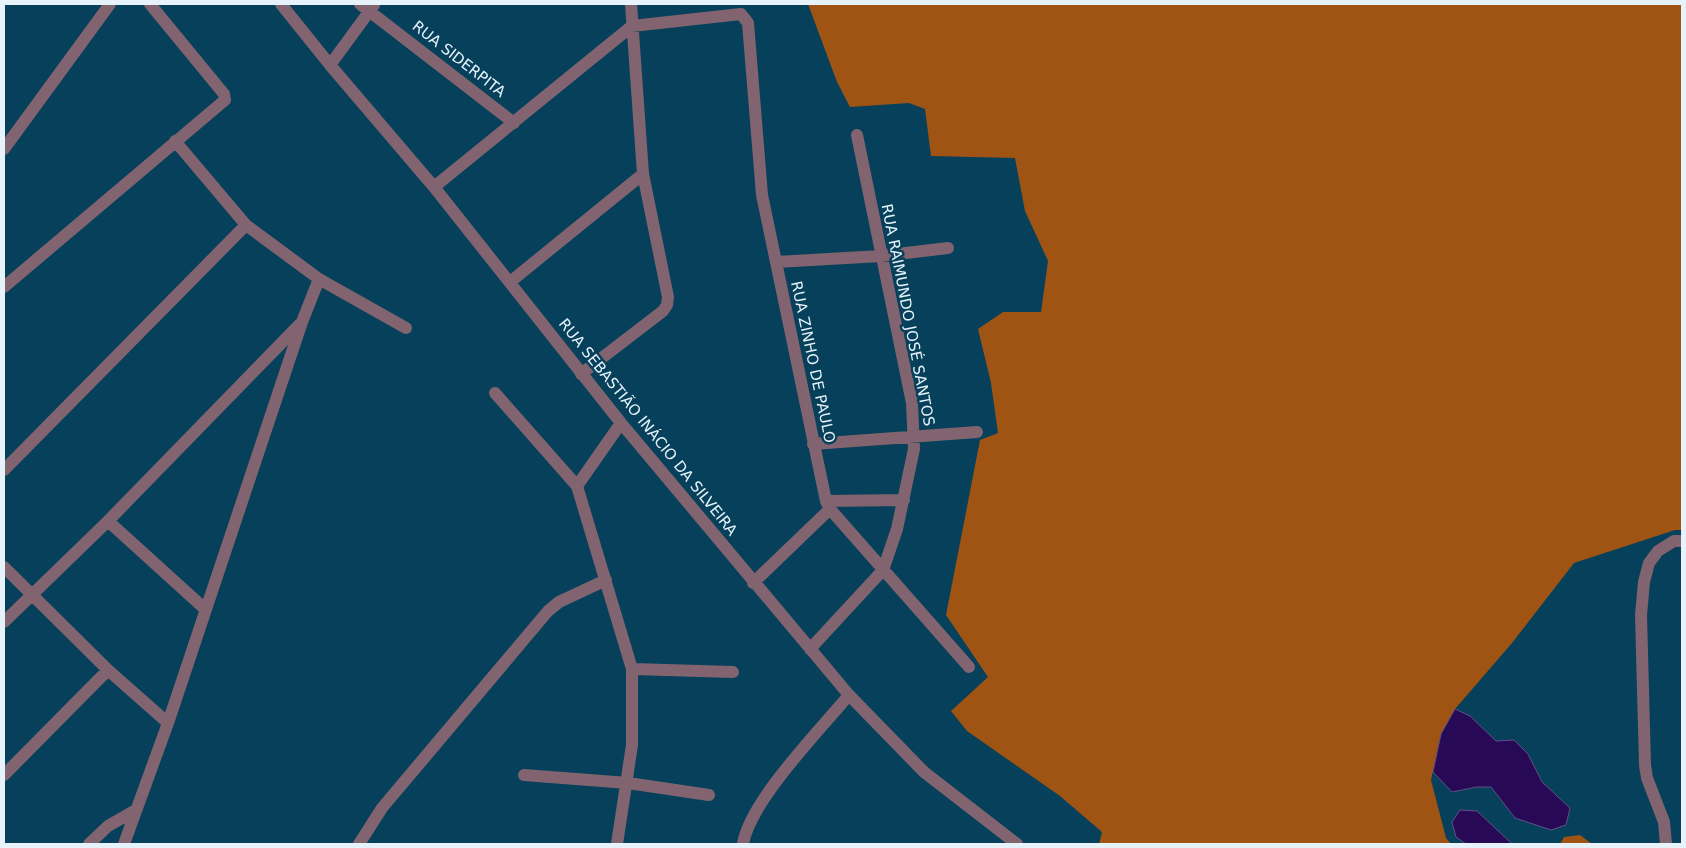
<svg xmlns="http://www.w3.org/2000/svg" width="1686" height="848" font-family="'DejaVu Sans',sans-serif">
	<style>
		.forest { fill: #9f5414 }
		.water { fill: #280955; stroke: #614f87 }
		.lines { fill: none; stroke-linecap: round; stroke-linejoin: round }
		.minor { stroke: #81646f; stroke-width: 12 }
		.labels { text-anchor: middle; dominant-baseline: central; stroke-width: 5; stroke-linejoin: round; paint-order: stroke }
		.street-label { font-size: 15px; fill: #e6f3fb; stroke: #07405a }
	</style>
	<rect width="100%" height="100%" fill="#07405a"/>
	<!-- forest -->
	<path class="forest" d="M808 4H1682V530H1675L1574 563 1512 643 1455 709 1441 734 1431 780 1446 838 1451 844H1099L1102 832 1060 796 967 731 951 711 988 677 946 615 980 440 998 433 991 383 978 329 1003 312H1041L1048 261 1025 211 1015 158 931 156 925 109 909 103 850 107 837 82Z
		M1580 835 1592 844H1560L1564 837Z"/>
	<!-- water -->
	<path class="water" d="M1455 709 1470 716 1496 741 1514 740 1528 754 1542 782 1570 808 1566 825 1551 830 1515 818 1491 787H1477L1452 792 1433 772 1441 734Z
		M1460 810 1477 811 1512 844H1466L1456 837 1452 822Z"/>
	<g class="lines">
		<!-- minor -->
		<path class="minor" d="M281 4 330 65 434 187 621 423 849 695 924 772 1017 844
			M360 4 514 123
			M330 65 374 5
			M175 141 246 225 319 279 406 328
			M4 149 110 4
			M434 187 632 26 741 14 748 23 762 195 826 501 830 509 969 667
			M776 262 881 256 948 248
			M510 282 643 174
			M4 287 225 100 224 94 150 4
			M581 374 663 311 667 305 668 297 643 174 631 4
			M495 393 577 486
			M813 444 977 432
			M4 470 246 225
			M826 501 904 500
			M108 521 205 609
			M4 567 108 670 168 723
			M753 583 830 509
			M4 622 108 521 300 324
			M810 649 883 570 897 529 914 449 912 403 857 135
			M632 669 733 672
			M4 775 108 670
			M524 775 628 783 709 795
			M89 844 108 826 136 810
			M124 844 168 723 302 322 319 279
			M359 844 382 808 548 611 559 602 606 580
			M617 844 632 745V669L577 486 621 423
			M743 844C750 801 820 730 849 695
			M1666 844 1664 822 1647 778 1645 765 1641 615 1644 582 1649 563 1658 551 1674 541H1682"/>
	</g>
	<g class="labels">
		<!-- street labels -->
		<g class="street-label">
			<text transform="translate(459 59) rotate(38)">RUA SIDERPITA</text>
			<text transform="translate(908 315) rotate(79)">RUA RAIMUNDO JOSÉ SANTOS</text>
			<text transform="translate(813 362) rotate(78)">RUA ZINHO DE PAULO</text>
			<text transform="translate(648 427) rotate(51)">RUA SEBASTIÃO INÁCIO DA SILVEIRA</text>
		</g>
	</g>
	<!-- border -->
	<rect width="1686" height="848" fill="none" stroke="#e6f3fb" stroke-width="10"/>
</svg>
